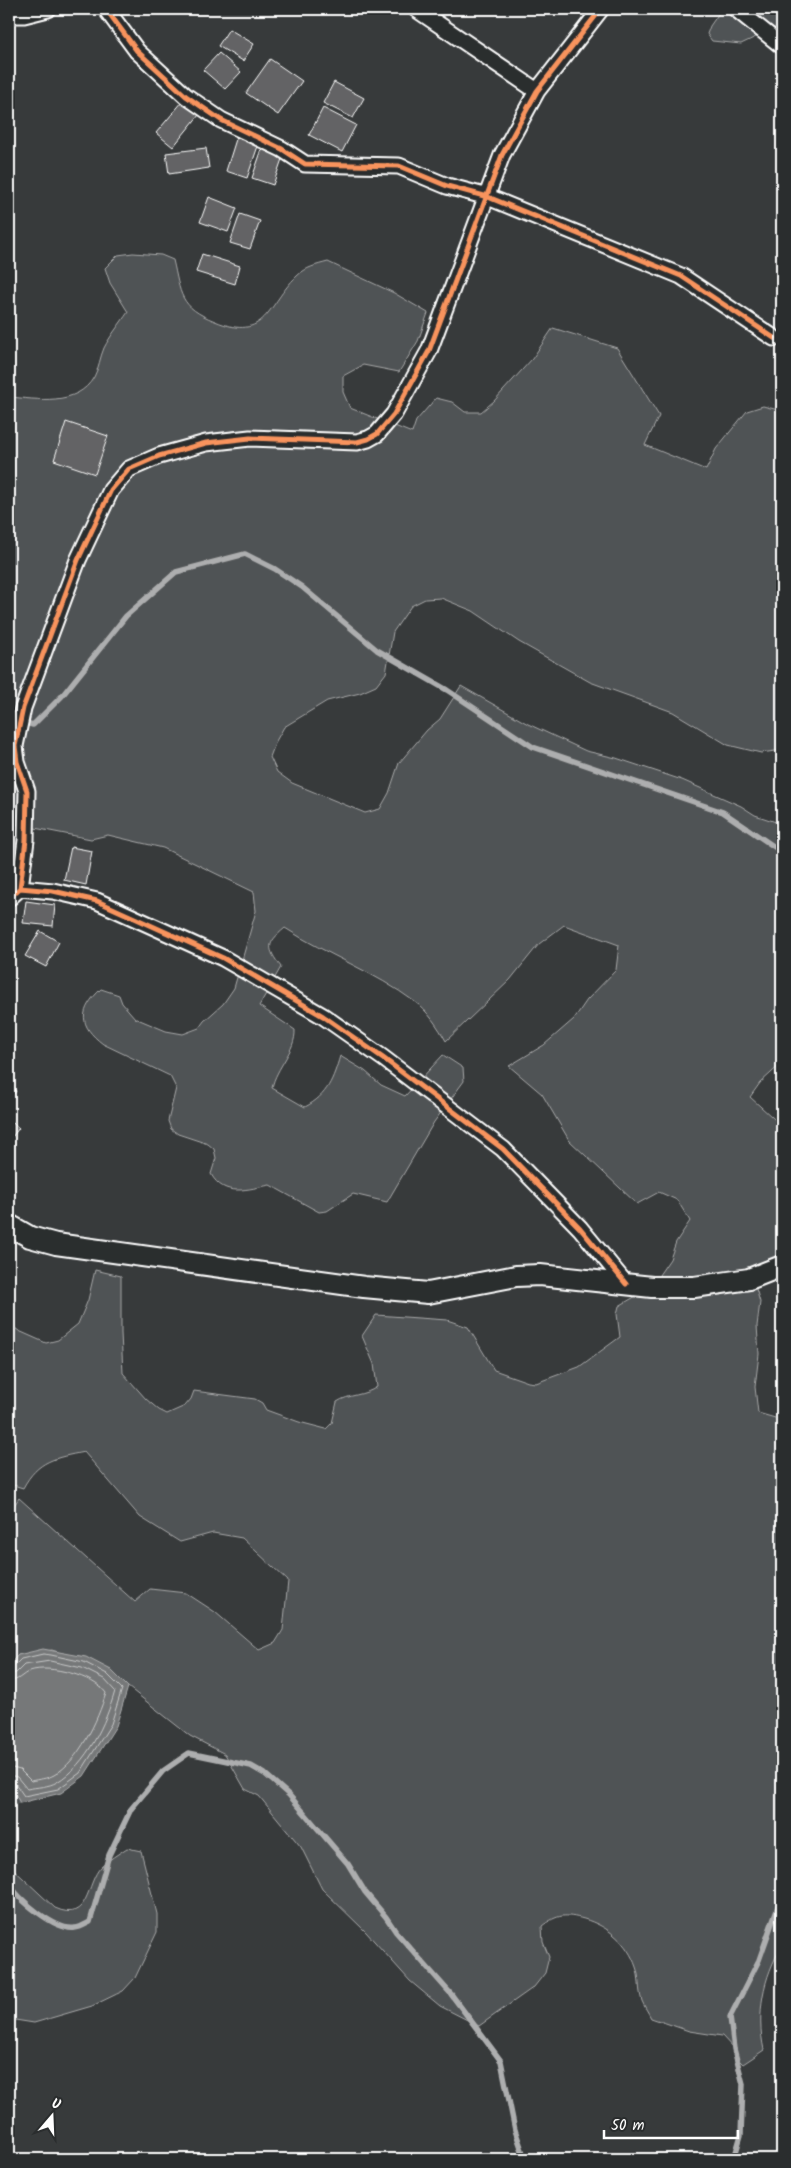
<svg xmlns="http://www.w3.org/2000/svg" width="791" height="2168" font-family="Kalam,sans-serif">
	<style>
		.green { fill: #505354; stroke: #a8a9aa }
		.water { fill: #767879; stroke: #adaeaf }
		.lines { fill: none; stroke-linecap: round; stroke-linejoin: round }
		.shore { stroke: #c8c9c9; stroke-width: 1 }
		.stream { stroke: #adaeaf; stroke-width: 5.5 }
		.building { fill: #636465; stroke: #fff }
		.minor-casing { stroke: #fff; stroke-width: 19 }
		.secondary-casing { stroke: #fff; stroke-width: 24 }
		.minor { stroke: #2a2d2e; stroke-width: 15 }
		.secondary { stroke: #2a2d2e; stroke-width: 20 }
		.cycleway-casing { stroke: #2a2d2e; stroke-width: 8 }
		.cycleway { stroke: #f8935d; stroke-width: 5 }
	</style>
	<rect width="100%" height="100%" fill="#373a3b"/>
	<filter id="ink" filterUnits="userSpaceOnUse"><feTurbulence type="fractalNoise" baseFrequency=".02" numOctaves="2"/><feDisplacementMap in="SourceGraphic" scale="10" xChannelSelector="R" yChannelSelector="G"/><feConvolveMatrix kernelMatrix="1 2 1 2 8 2 1 2 1" color-interpolation-filters="sRGB"/></filter>
	<g filter="url(#ink)">
		<!-- green -->
		<path class="green" d="M718 9H782V20L777 27 741 44 712 41 707 34 710 26 719 13Z
			M133 253 161 255 173 260C181 294 179 307 215 321 267 343 267 304 297 276 306 267 317 265 328 262L394 293 428 313 418 341 399 372 363 365 343 376V392L350 408 412 433 416 421 436 398 452 402 465 412H481L494 401 532 359 553 328 617 348 659 416 645 445 706 470 716 449 747 411 763 406 782 411V750L761 753 728 745 673 712 590 682 519 642 473 611 441 598 425 599 411 606 393 632 386 673 376 686 360 693 327 701 284 727 276 741 270 757 277 772 292 783 365 813 380 809 389 793 399 763 427 730 440 719 461 686 528 724 586 751 616 758 682 780 741 806 755 815 782 824V1063L760 1083 750 1097 782 1126V1257L750 1269 760 1302 757 1326 759 1354 755 1387 758 1413 782 1420V1946C763 1977 756 2014 764 2050L743 2064 732 2053 734 2049 722 2036 689 2031 651 2018C648 2012 644 2006 642 2001 638 1990 640 1977 636 1967 628 1943 608 1926 584 1919 565 1914 558 1914 542 1926L543 1942 549 1957 545 1973 534 1987 479 2026 440 2006 410 1981 366 1932 322 1889 301 1847 259 1796 245 1789 225 1754 190 1736 128 1687 111 1670 52 1650 18 1655 9 1665V1509L13 1507 19 1498 135 1602 150 1589 186 1593 215 1612 259 1650 275 1643 283 1630 288 1581 242 1538 213 1533 180 1542 140 1517 84 1452C55 1458 38 1460 23 1488L10 1484 9 1477V1324L19 1331 46 1343 58 1340 78 1324 88 1300 95 1270 121 1276V1333L123 1373 146 1399 159 1410 167 1414 185 1406 191 1399 194 1391 255 1399 262 1403 266 1410 299 1422 326 1429 332 1423 337 1402C349 1394 364 1396 377 1387L374 1364 362 1336 376 1315 447 1320 468 1327 494 1370 528 1382 536 1383 579 1367 620 1337 617 1314 619 1306 650 1288 670 1259 676 1242 690 1221 677 1200 659 1192 637 1204 569 1140 542 1094 509 1066 544 1045 574 1019 587 1000 616 970 619 945 564 925 539 944 510 980 446 1041C439 1028 427 1010 415 1002 375 972 327 955 285 928 266 944 267 948 281 967L259 1006 295 1030C296 1051 276 1067 272 1088L305 1107C328 1095 333 1079 340 1056L365 1071 381 1085 405 1096 443 1055 463 1068 464 1081 434 1122 387 1202 353 1194 327 1211 319 1212 270 1185C248 1189 224 1198 211 1174L216 1158 214 1149 208 1144 178 1134 171 1129 168 1121 176 1088 170 1076 103 1044C78 1025 79 1010 101 989L119 995 122 1003 135 1018 166 1031 183 1034 199 1028 204 1021 223 1004 234 988 256 911 254 892 163 848 108 835 91 839 9 823V397C36 399 77 407 94 377 99 368 100 357 104 348 110 336 120 324 128 312L110 283 105 268 118 255Z
			M9 1782 20 1803 9 1805Z
			M127 1848 141 1851 157 1914V1932L135 1978 123 1991 92 2006 34 2023 9 2019V1865L55 1908C90 1924 86 1882 101 1867 108 1860 118 1854 127 1848Z"/>
		<!-- water -->
		<path class="water" d="M43 1649 86 1657 111 1670 128 1687 116 1726 84 1776 61 1793 20 1803 9 1782V1665L18 1655Z"/>
		<g class="lines">
			<!-- shore -->
			<path class="shore" d="M9 1668 13 1667 21 1659 43 1654 51 1655 84 1662 107 1674 122 1689 111 1724 80 1773 58 1789 24 1796 15 1783 9 1781
				M9 1674 16 1673 24 1665 50 1661 82 1668 104 1679 115 1691C106 1723 87 1764 57 1782 49 1787 36 1787 27 1789L17 1777 9 1775
				M9 1681C19 1681 21 1675 30 1671 49 1664 94 1676 106 1693 98 1720 79 1761 54 1775 47 1779 38 1779 31 1781L20 1770 9 1767"/>
			<!-- stream -->
			<path class="stream" d="M9 718 33 725 62 696 126 616 176 572 245 554 275 569 302 587 377 650 447 690 533 747 723 812 782 852
				M9 1883C17 1899 56 1931 75 1928 80 1928 86 1924 90 1922L109 1855 131 1809 163 1771 189 1753 251 1766 265 1774 289 1795 348 1864 365 1892 386 1917 396 1932 451 1994 501 2061 515 2130 525 2159
				M734 2159 741 2135 743 2084 734 2049 730 2017 759 1960 782 1895"/>
		</g>
		<!-- building -->
		<path class="building" d="M229 29 254 44 243 61 218 46Z
			M219 53 241 72 225 89 203 70Z
			M270 59 302 81 278 115 246 93Z
			M334 82 364 98 353 118 323 103Z
			M183 101 199 115 173 147 156 133Z
			M323 108 356 125 342 152 309 135Z
			M237 136 259 143 247 178 226 171Z
			M206 148 209 168 169 174 166 153Z
			M262 149 283 156 273 185 252 178Z
			M209 197 237 208 228 232 200 222Z
			M240 214 260 221 250 249 230 243Z
			M202 254 240 266 235 284 196 272Z
			M66 422 108 436 95 474 54 460Z
			M71 847 92 851 86 885 64 880Z
			M26 901 55 905 53 926 23 923Z
			M40 931 59 942 46 967 25 956Z
			M9 1086 16 1091 9 1101Z
			M9 1120 19 1128 9 1141Z"/>
		<g class="lines">
			<defs>
				<path id="minor" d="M106 9 137 51 186 96 221 120 282 149 305 164 399 166 447 186 488 197 681 276 774 338
					M416 9 537 91
					M736 9 782 46
					M9 15H24L48 9
					M20 888 26 840 27 791 17 762 15 746 23 708 78 560 111 490 129 469 159 456 206 443 250 438 357 442 368 439 377 434 394 414 429 351 502 155 537 91 601 9
					M9 898 20 888 53 891 97 901 223 958 323 1016 383 1058 503 1149 580 1228 626 1284"/>
				<path id="secondary" d="M9 1225 30 1237 56 1244 364 1287 428 1293 516 1276 540 1275 652 1287H694L749 1279 782 1266"/>
			</defs>
			<!-- minor casing -->
			<use href="#minor" class="minor-casing"/>
			<!-- secondary casing -->
			<use href="#secondary" class="secondary-casing"/>
			<!-- minor -->
			<use href="#minor" class="minor"/>
			<!-- secondary -->
			<use href="#secondary" class="secondary"/>
			<defs>
				<path id="cycleway" d="M106 9 137 51 186 96 221 120 282 149 305 164 399 166 447 186 488 197 681 276 774 338
					M20 888 26 840 27 791 17 762 15 746 23 708 78 560 111 490 129 469 159 456 206 443 250 438 357 442 368 439 377 434 394 414 429 351 502 155 537 91 601 9
					M9 898 20 888 53 891 97 901 223 958 323 1016 383 1058 503 1149 580 1228 626 1284"/>
			</defs>
			<!-- cycleway casing -->
			<use href="#cycleway" class="cycleway-casing"/>
			<!-- cycleway -->
			<use href="#cycleway" class="cycleway"/>
		</g>
	</g>
	<!-- margin -->
	<rect width="791" height="2168" fill="none" stroke="#2a2d2e" stroke-width="30"/>
	<rect x="15" y="15" width="761" height="2138" fill="none" stroke="#fff" stroke-width="2" filter="url(#ink)"/>
	<!-- north arrow -->
	<g transform="translate(52 2116) rotate(19)" stroke="#2a2d2e" stroke-width="4" paint-order="stroke">
	<path d="M0-4L9 19L0 12L-9 19Z" fill="#ffffff"/>
	<text y="-8" font-size="14" font-weight="bold" text-anchor="middle" fill="#ffffff">U</text>
	</g>
	<!-- scale -->
	<path d="M604 2130v8h134v-8" fill="none" stroke="#ffffff" stroke-width="2.5"/>
	<text x="611" y="2130" font-size="15" fill="#ffffff" stroke="#2a2d2e" stroke-width="4" paint-order="stroke">50 m</text>
</svg>
